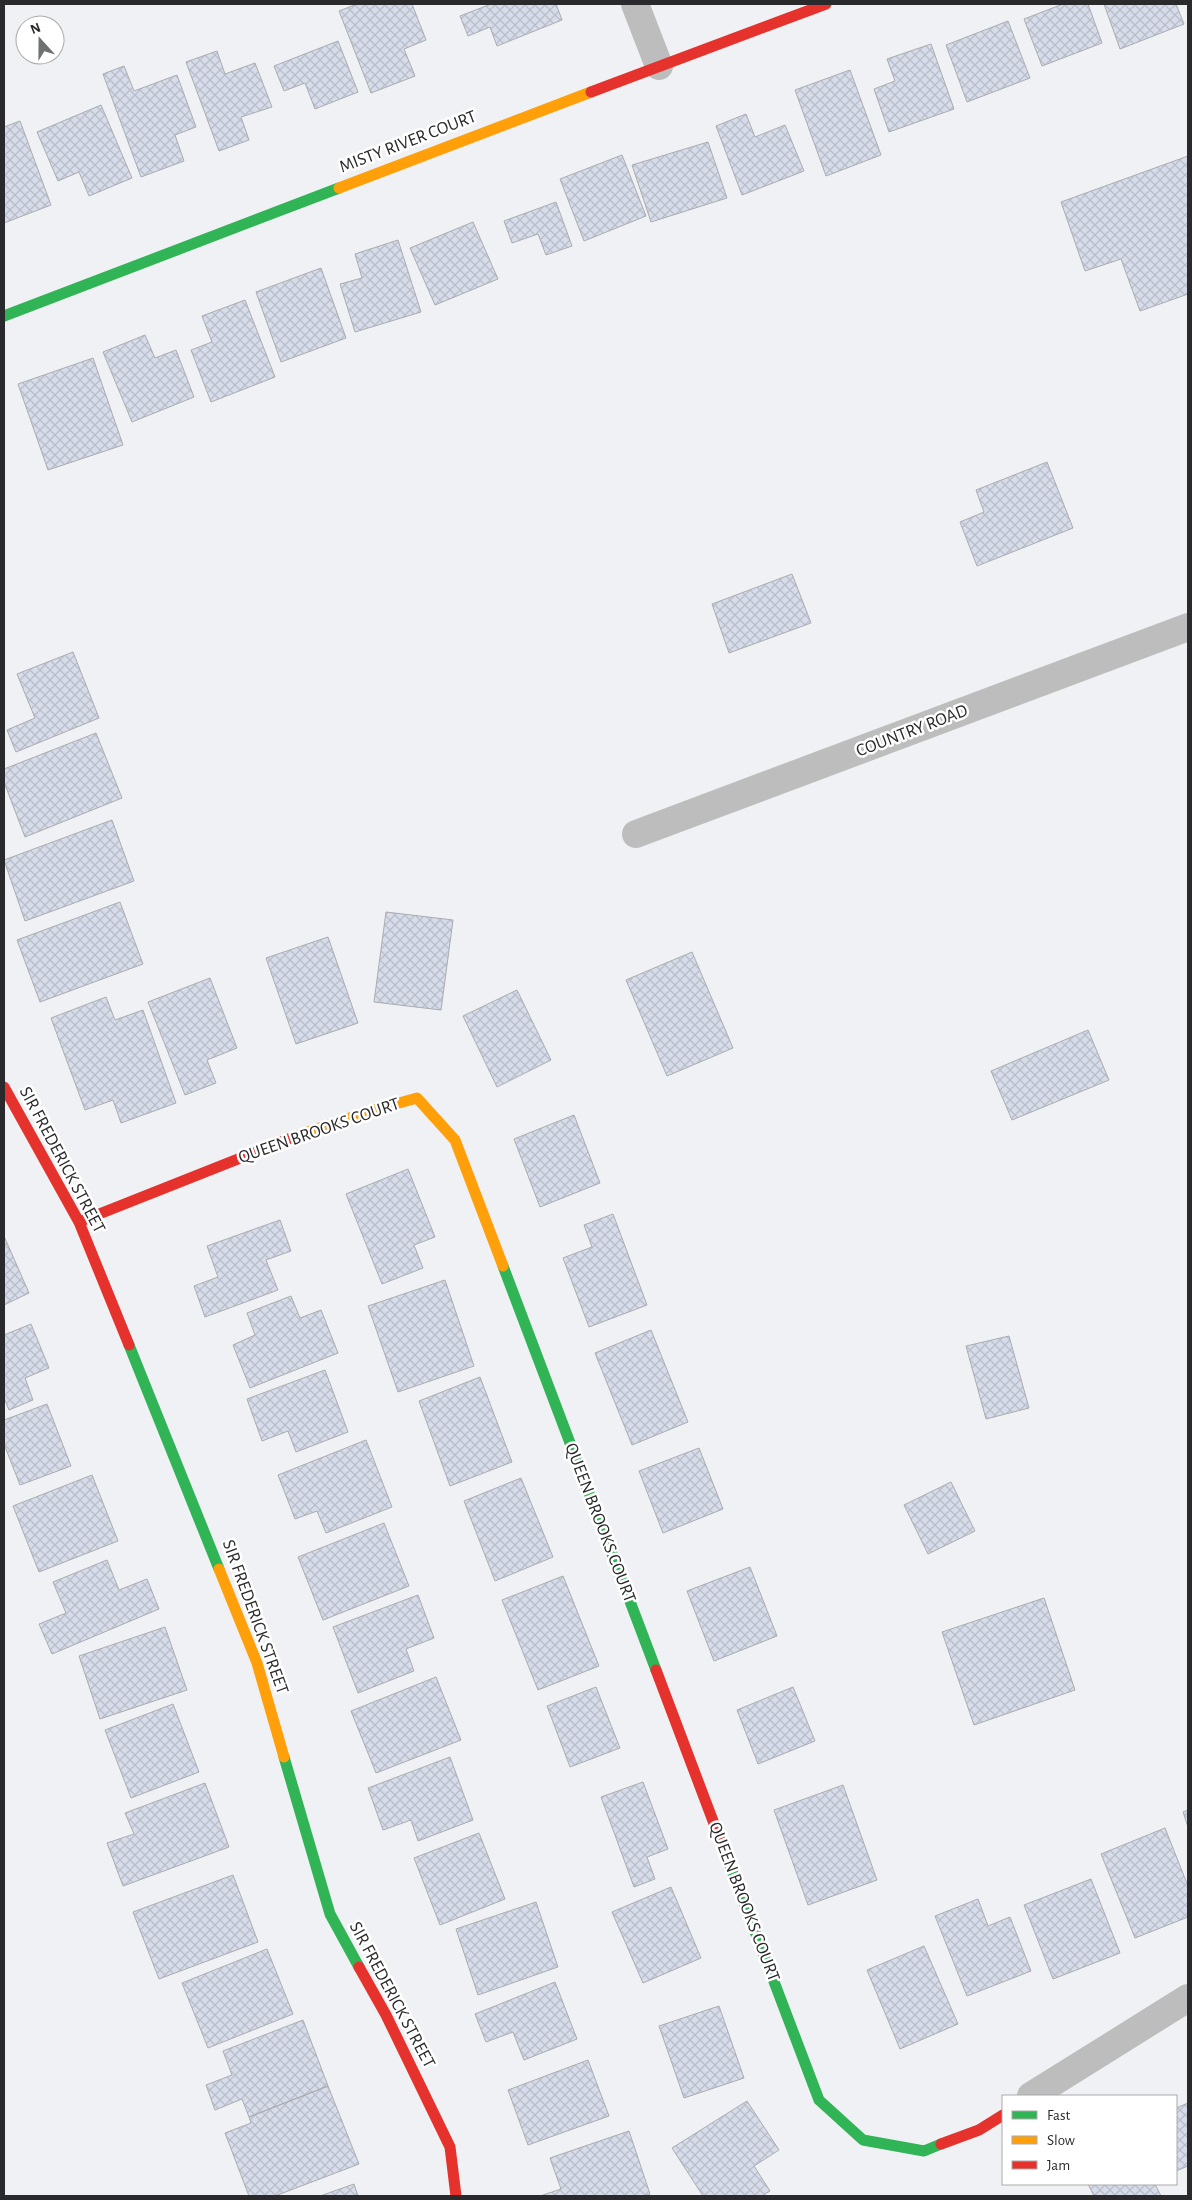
<svg xmlns="http://www.w3.org/2000/svg" width="1192" height="2200" font-family="'Alegreya Sans',sans-serif">
	<style>
		.building { fill: url(#building-cross-hatch); stroke: #abacae }
		.lines { fill: none; stroke-linecap: round; stroke-linejoin: round }
		.street { stroke: #bdbdbe; stroke-width: 28 }
		.fast { stroke: #30b455; stroke-width: 11 }
		.slow { stroke: #ff9f0a; stroke-width: 11 }
		.jam { stroke: #e5322d; stroke-width: 11 }
		.labels { text-anchor: middle; dominant-baseline: central; stroke-width: 5; stroke-linejoin: round; paint-order: stroke }
		.street-label { font-size: 18px; fill: #2a2a2c; stroke: #fff }
	</style>
	<defs>
		<pattern id="building-cross-hatch" width="8" height="8" patternUnits="userSpaceOnUse" patternTransform="scale(1.25)"><rect width="8" height="8" fill="#d7dcea"/><path d="M0 0l8 8M0 8l8-8" fill="none" stroke="#b9bdc9"/></pattern>
	</defs>
	<rect width="100%" height="100%" fill="#f0f1f4"/>
	<!-- building -->
	<path class="building" d="M357 4H412L426 40 404 49 415 76 371 93 339 11Z
		M491 4H556L562 20 497 46 490 27 468 36 460 16Z
		M1063 4H1088L1102 43 1042 66 1024 19Z
		M1104 4H1176L1184 24 1120 49Z
		M1008 21 1030 78 967 102 946 45Z
		M338 41 358 92 315 109 305 83 284 91 274 66Z
		M931 44 954 109 889 132 874 89 895 81 887 59Z
		M217 51 225 74 255 63 272 107 241 117 249 140 219 151 186 62Z
		M124 66 134 91 177 75 196 127 175 135 184 161 141 177 103 74Z
		M850 70 881 155 826 176 795 90Z
		M101 105 132 178 89 196 79 172 58 181 37 132Z
		M746 114 755 137 785 125 804 171 742 195 716 126Z
		M20 121 51 205 4 223V127Z
		M708 142 727 198 651 222 632 165Z
		M622 155 646 216 584 241 560 179Z
		M1188 156V294L1140 311 1121 259 1085 271 1061 202Z
		M556 202 572 246 546 255 538 234 512 243 504 221Z
		M473 222 498 279 435 305 410 248Z
		M398 240 421 312 355 332 340 284 362 278 355 254Z
		M321 268 346 338 281 362 256 292Z
		M245 300 275 377 211 402 191 350 212 342 202 316Z
		M145 335 155 358 176 350 194 397 132 422 103 352Z
		M93 358 123 445 48 470 18 384Z
		M1047 462 1073 528 977 566 960 522 984 512 976 490Z
		M792 574 811 623 729 653 712 604Z
		M73 652 99 718 16 752 7 730 35 718 17 674Z
		M96 733 122 798 25 837 4 782V769Z
		M112 820 134 881 25 921 4 860Z
		M120 902 143 964 40 1002 17 940Z
		M386 912 453 920 441 1010 374 1002Z
		M328 937 358 1023 296 1044 266 958Z
		M692 952 733 1048 667 1076 626 980Z
		M210 978 237 1048 207 1060 216 1083 185 1095 148 1002Z
		M517 990 551 1060 497 1087 463 1016Z
		M106 997 115 1020 143 1010 176 1103 121 1123 113 1100 85 1110 51 1018Z
		M1088 1030 1109 1080 1012 1120 991 1071Z
		M574 1115 600 1183 540 1207 514 1139Z
		M408 1169 435 1237 414 1245 423 1268 382 1284 346 1194Z
		M613 1214 647 1305 589 1327 563 1258 592 1247 584 1225Z
		M280 1220 291 1251 266 1260 278 1290 205 1317 194 1286 218 1277 207 1246Z
		M4 1236 29 1293 4 1305Z
		M445 1280 474 1366 398 1392 368 1306Z
		M291 1296 300 1318 321 1310 338 1353 250 1388 233 1345 255 1335 247 1313Z
		M31 1324 49 1368 25 1378 33 1400 9 1410 4 1398V1335Z
		M651 1330 688 1422 632 1445 595 1353Z
		M1009 1336 1029 1408 986 1419 966 1346Z
		M325 1370 348 1432 296 1452 288 1431 262 1441 247 1399Z
		M480 1377 512 1462 450 1486 419 1401Z
		M47 1404 71 1466 20 1485 4 1444V1420Z
		M366 1440 392 1507 326 1533 317 1511 295 1519 278 1475Z
		M699 1448 723 1509 663 1533 639 1471Z
		M92 1475 118 1541 39 1572 13 1506Z
		M521 1478 553 1557 495 1581 464 1501Z
		M951 1482 975 1531 928 1554 904 1505Z
		M384 1523 409 1586 323 1620 298 1557Z
		M107 1560 119 1590 147 1579 159 1609 52 1654 39 1624 66 1613 53 1582Z
		M750 1567 777 1636 714 1661 687 1591Z
		M563 1576 599 1666 538 1690 502 1600Z
		M418 1595 434 1638 406 1649 414 1671 358 1693 333 1627Z
		M1044 1598 1075 1690 974 1725 942 1632Z
		M165 1627 187 1690 100 1719 79 1656Z
		M436 1677 461 1740 376 1773 351 1711Z
		M596 1687 620 1748 570 1767 547 1706Z
		M793 1687 815 1741 758 1764 737 1710Z
		M173 1704 199 1772 131 1798 105 1730Z
		M450 1757 473 1820 418 1841 411 1820 383 1830 368 1788Z
		M643 1782 668 1849 647 1857 655 1879 634 1887 601 1797Z
		M205 1783 229 1847 123 1886 107 1843 134 1834 125 1813Z
		M843 1785 877 1880 808 1905 774 1810Z
		M1188 1810V1827L1183 1812Z
		M1165 1828 1188 1886V1917L1135 1938 1101 1854Z
		M479 1833 505 1899 440 1925 414 1858Z
		M233 1875 258 1942 159 1979 133 1912Z
		M1091 1879 1120 1953 1053 1979 1024 1905Z
		M671 1887 701 1958 643 1983 612 1912Z
		M978 1899 988 1926 1010 1917 1031 1971 967 1996 935 1916Z
		M536 1902 558 1967 478 1995 456 1929Z
		M924 1946 958 2024 900 2049 867 1970Z
		M267 1949 293 2014 208 2048 182 1983Z
		M555 1982 577 2039 524 2060 513 2032 486 2042 475 2014Z
		M719 2006 744 2078 684 2098 659 2026Z
		M303 2020 328 2086 249 2117 242 2099 215 2110 206 2085 232 2075 223 2051Z
		M588 2060 609 2116 528 2145 508 2090Z
		M328 2086 359 2164 275 2196H249L225 2133 251 2123 249 2117Z
		M747 2101 779 2150 754 2166 770 2191 762 2196H703L672 2148Z
		M1188 2103V2166L1176 2171V2108Z
		M629 2131 650 2194 643 2196H540L561 2189 550 2158Z
		M354 2184 358 2196H320Z
		M1088 2184H1155L1161 2196H1094Z"/>
	<g class="lines">
		<!-- street -->
		<path class="street" d="M635 4 659 66
			M636 834 1188 627
			M1031 2096 1188 1998"/>
		<!-- fast -->
		<path class="fast" d="M4 316 339 188
			M503 1266 656 1670
			M129 1345 219 1569
			M284 1757 330 1914 359 1967
			M727 1858 819 2100 863 2140 924 2151 941 2144"/>
		<!-- slow -->
		<path class="slow" d="M339 188 591 92
			M296 1136 374 1110 417 1098 455 1140 503 1266
			M219 1569 257 1663 284 1757"/>
		<!-- jam -->
		<path class="jam" d="M591 92 826 4
			M4 1087 79 1222 129 1345
			M79 1222 296 1136
			M656 1670 727 1858
			M359 1967 386 2015 450 2147 456 2196
			M941 2144 979 2130 1003 2115"/>
	</g>
	<g class="labels">
		<!-- street labels -->
		<g class="street-label">
			<text transform="translate(408 142) rotate(-21)">MISTY RIVER COURT</text>
			<text transform="translate(912 731) rotate(-21)">COUNTRY ROAD</text>
			<text transform="translate(319 1131) rotate(-19)">QUEEN BROOKS COURT</text>
			<text transform="translate(62 1160) rotate(62)">SIR FREDERICK STREET</text>
			<text transform="translate(600 1523) rotate(69)">QUEEN BROOKS COURT</text>
			<text transform="translate(255 1617) rotate(70)">SIR FREDERICK STREET</text>
			<text transform="translate(744 1902) rotate(69)">QUEEN BROOKS COURT</text>
			<text transform="translate(392 1995) rotate(62)">SIR FREDERICK STREET</text>
		</g>
	</g>
	<!-- border -->
	<rect width="1192" height="2200" fill="none" stroke="#2a2a2c" stroke-width="10"/>
	<!-- legend -->
	<rect x="1002" y="2095" width="175" height="90" fill="#ffffff" stroke="#aaaaab"/>
	<rect x="1012" y="2111" width="25" height="8" fill="#30b455" stroke="#aaaaab"/>
	<text x="1047" y="2120" font-size="15" fill="#2a2a2c">Fast</text>
	<rect x="1012" y="2136" width="25" height="8" fill="#ff9f0a" stroke="#aaaaab"/>
	<text x="1047" y="2145" font-size="15" fill="#2a2a2c">Slow</text>
	<rect x="1012" y="2161" width="25" height="8" fill="#e5322d" stroke="#aaaaab"/>
	<text x="1047" y="2170" font-size="15" fill="#2a2a2c">Jam</text>
	<!-- north arrow -->
	<g transform="translate(40 40) rotate(339)"><circle r="24" fill="#ffffff" stroke="#aaaaab"/>
	<path d="M0-4L9 19L0 12L-9 19Z" fill="#6f7072"/>
	<text y="-8" font-size="14" font-weight="bold" text-anchor="middle" fill="#2a2a2c">N</text>
	</g>
</svg>
